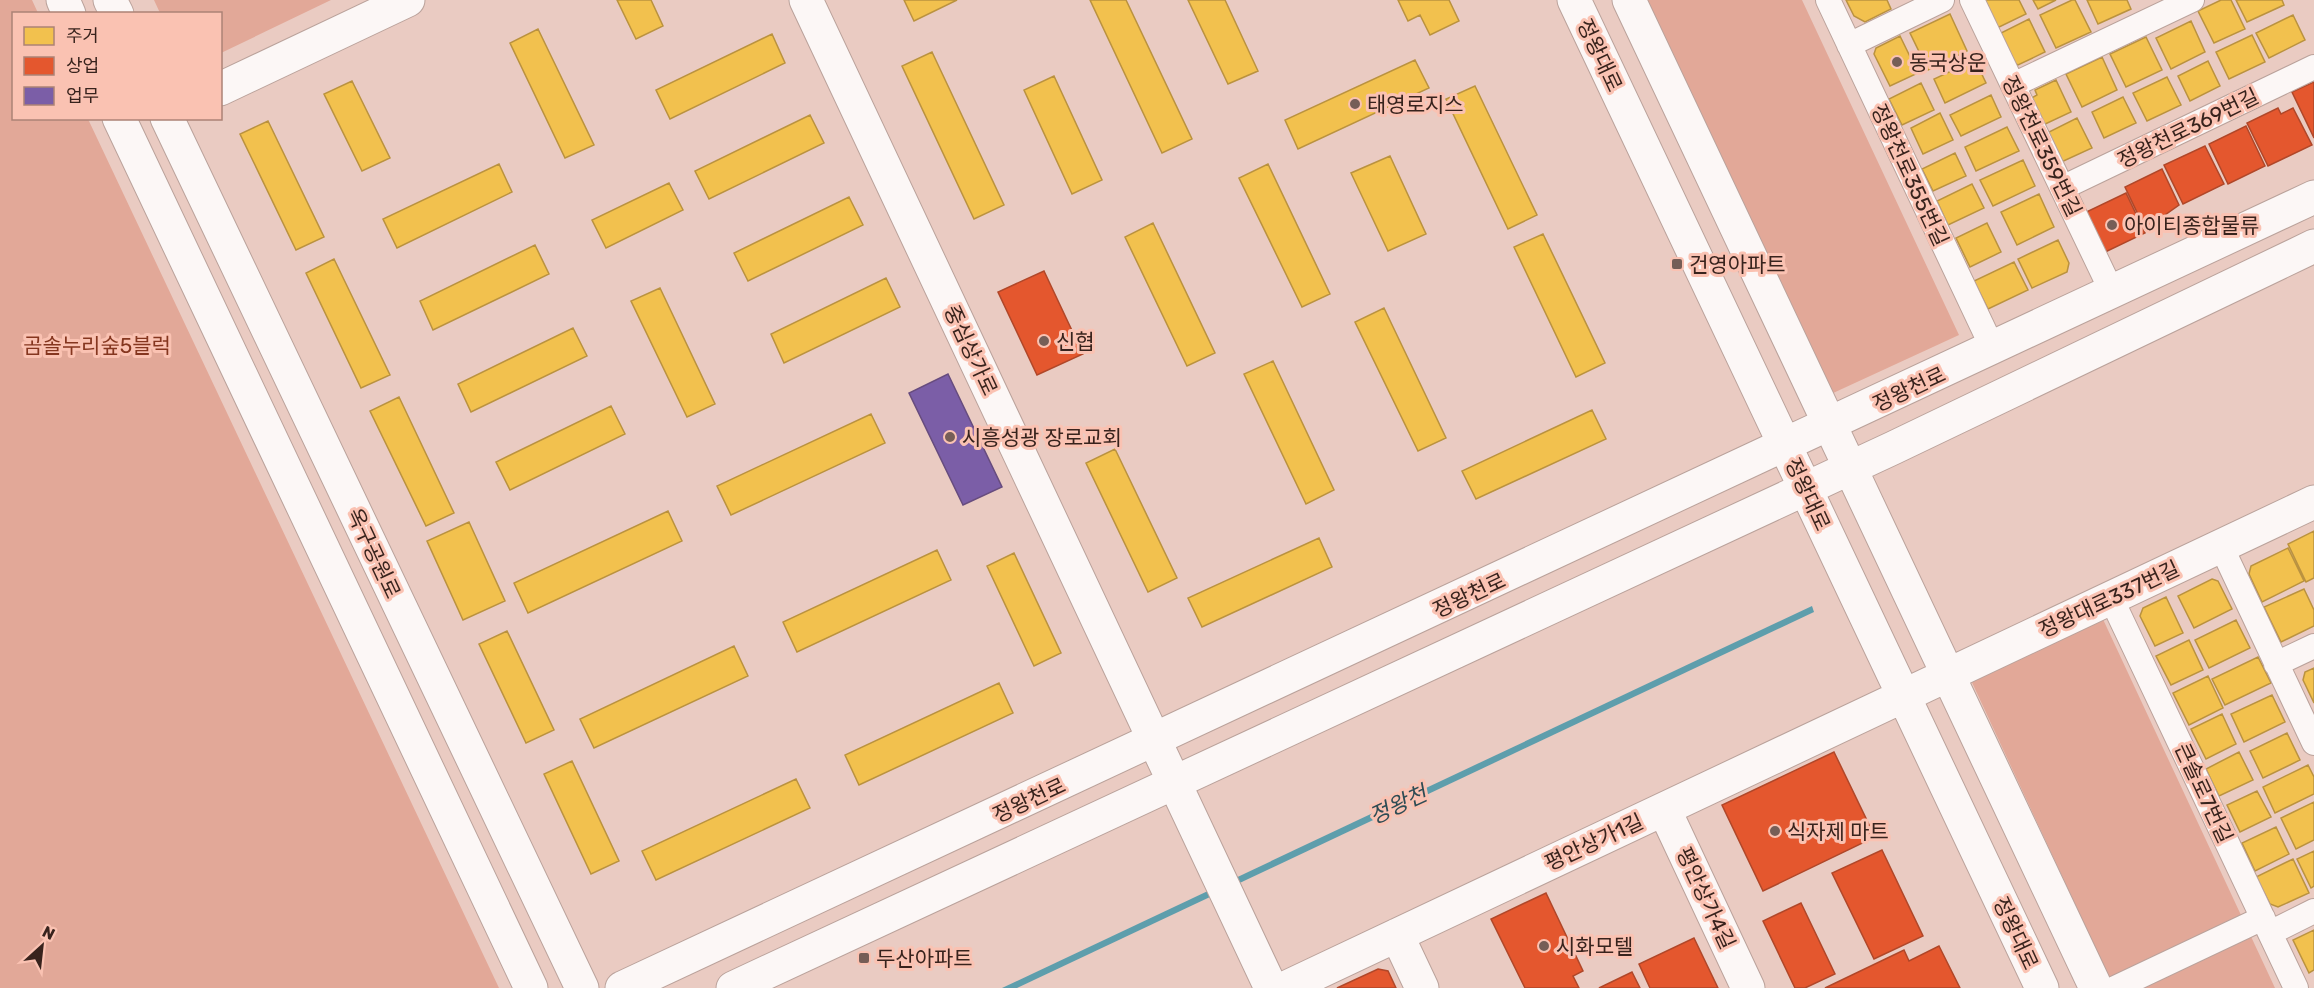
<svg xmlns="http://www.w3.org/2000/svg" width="2314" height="988" font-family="Rubik,'Noto Sans KR',sans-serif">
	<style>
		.green { fill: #e2a898 }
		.water { fill: #5e9eac }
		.homes { fill: #f2c14e; stroke: #ba923f; stroke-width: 1.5 }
		.shops { fill: #e4572e; stroke: #b04729; stroke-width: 1.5 }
		.offices { fill: #7b5ea7; stroke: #674c7e; stroke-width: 1.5 }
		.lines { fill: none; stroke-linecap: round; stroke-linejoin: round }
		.street-casing { stroke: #baa29b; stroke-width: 26 }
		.secondary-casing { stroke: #baa29b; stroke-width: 35 }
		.street { stroke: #fcf7f6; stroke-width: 24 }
		.secondary { stroke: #fcf7f6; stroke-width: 33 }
		.poi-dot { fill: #765e57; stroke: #fac2b2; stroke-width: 2 }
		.labels { text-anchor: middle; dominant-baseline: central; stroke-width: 6; stroke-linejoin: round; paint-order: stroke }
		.street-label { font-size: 21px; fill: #38231d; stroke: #fac2b2 }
		.poi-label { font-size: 21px; fill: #38231d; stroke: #fac2b2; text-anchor: start }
		.park-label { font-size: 21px; fill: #85361f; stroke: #fac2b2 }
		.water-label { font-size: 22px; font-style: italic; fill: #2e4c54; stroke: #fac2b2 }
	</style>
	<rect width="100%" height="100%" fill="#eacbc2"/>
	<!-- green -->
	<path class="green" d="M0 0H32L38 13 14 14V118L88 119 499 988H0Z
		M154 0H331L221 53 220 14 160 13Z
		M1647 0H1802L1959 335 1831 394Z
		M2101 615 2275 988H2114L1969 676Z"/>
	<!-- water -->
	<path class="water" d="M1812 606 1814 612 1017 988H1002Z"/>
	<!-- homes -->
	<path class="homes" d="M617 0H651L663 26 636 39Z
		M904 0H957L914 21Z
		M1090 0H1126L1192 139 1162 153Z
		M1188 0H1225L1258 71 1228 84Z
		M1398 0H1449L1459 21 1430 35 1420 15 1408 21Z
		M1846 0H1887L1891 9 1865 22 1854 16Z
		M1986 0H2019L2026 14 1993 30 1979 3Z
		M2033 0H2056L2038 9Z
		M2072 0H2075L2091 32 2056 48 2040 15Z
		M2087 0H2127L2131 9 2098 24Z
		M2221 0H2231L2245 29 2214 43 2198 11Z
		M2236 0H2282L2284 5 2247 22Z
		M1950 14 1967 51 1928 70 1910 33Z
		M2293 15 2305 40 2269 58 2256 33Z
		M2029 19 2045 52 2018 65 2010 61 1997 35Z
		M2191 21 2205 52 2171 69 2156 38Z
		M538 29 594 145 565 158 510 43Z
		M772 34 785 63 670 119 656 90Z
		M2252 35 2265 62 2229 79 2216 52Z
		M1900 36 1918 73 1890 86 1874 54 1876 48Z
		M2146 37 2162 70 2126 87 2110 54Z
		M932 52 1004 205 974 219 902 66Z
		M2102 57 2117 90 2082 107 2066 74Z
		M1415 60 1429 88 1298 149 1285 120Z
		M1975 60 1986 83 1945 103 1934 79Z
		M2208 61 2220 86 2190 101 2178 76Z
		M1054 76 1102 180 1072 194 1024 90Z
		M2167 77 2181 105 2147 121 2133 93Z
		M2056 80 2071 112 2041 126 2028 100 2037 95 2035 90Z
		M352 81 390 158 362 171 324 94Z
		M1921 83 1934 110 1902 125 1889 99Z
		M1475 86 1537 215 1508 229 1446 99Z
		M1991 95 2001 117 1961 136 1950 115Z
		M2123 97 2136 123 2104 138 2092 112Z
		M1940 113 1953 140 1923 154 1911 128Z
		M810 115 824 143 709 199 695 171Z
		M2077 118 2092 148 2057 164 2043 135Z
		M268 121 324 237 296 250 240 134Z
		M2007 127 2019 151 1976 171 1965 147Z
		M1955 153 1966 176 1933 191 1922 169Z
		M1390 156 1426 234 1388 251 1351 173Z
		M2023 160 2035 186 1993 206 1980 180Z
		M499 164 512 192 397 248 383 219Z
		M1268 164 1330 294 1302 307 1239 178Z
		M669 183 683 210 606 248 592 220Z
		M1972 184 1984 208 1948 225 1937 201Z
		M2039 194 2054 227 2017 245 2001 212Z
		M849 197 863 225 748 281 734 253Z
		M1153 223 1215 353 1187 366 1125 237Z
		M1987 223 2001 252 1970 267 1956 238Z
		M1543 234 1605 363 1576 377 1514 247Z
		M2058 240 2069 263 2067 272 2032 288 2018 259Z
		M535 245 549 274 433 330 420 301Z
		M334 259 390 375 361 388 306 273Z
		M2014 262 2028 290 1988 309 1974 281Z
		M886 278 900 307 784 363 771 334Z
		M660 288 715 404 687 417 631 301Z
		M1384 308 1446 438 1418 451 1355 322Z
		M573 328 587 356 471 412 458 384Z
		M1273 361 1334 490 1306 504 1244 374Z
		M399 397 454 513 426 526 370 411Z
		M611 406 625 434 510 490 496 462Z
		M1592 410 1606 439 1476 499 1462 471Z
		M871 414 885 443 731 515 717 486Z
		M1115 449 1177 578 1148 592 1086 463Z
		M668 511 682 541 528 613 514 583Z
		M469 522 505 601 463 620 427 541Z
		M2314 531V578L2306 582 2288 544Z
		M1319 538 1332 567 1202 627 1188 598Z
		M2288 548 2304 581 2262 602 2249 574 2251 566Z
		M937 550 951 580 797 652 783 622Z
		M1014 553 1061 653 1034 666 987 566Z
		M2212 579 2218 581 2232 609 2194 628 2178 596Z
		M2304 589 2314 610V626L2281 642 2264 607Z
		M2166 597 2183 633 2155 646 2140 616 2143 608Z
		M2236 620 2250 648 2209 668 2195 640Z
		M507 631 554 730 526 743 479 644Z
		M2189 640 2203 670 2171 685 2156 656Z
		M734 646 748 676 594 748 580 719Z
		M2258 657 2271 683 2225 705 2212 679Z
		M2314 668V703L2303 680 2305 672Z
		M2208 676 2223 708 2189 725 2173 693Z
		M999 683 1013 713 859 785 845 755Z
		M2272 695 2285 722 2244 742 2231 714Z
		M2222 714 2236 744 2206 759 2191 729Z
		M2287 733 2300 760 2263 778 2250 751Z
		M2239 752 2253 780 2219 796 2206 769Z
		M572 761 619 861 591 874 544 774Z
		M2308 765 2314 777V794L2275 813 2263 787Z
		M796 779 810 808 656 880 642 851Z
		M2257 791 2271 817 2240 832 2227 805Z
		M2314 802V840L2296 849 2281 818Z
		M2276 827 2289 854 2255 871 2242 843Z
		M2314 851V886L2311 888 2297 859Z
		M2293 859 2309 893 2278 907 2270 904 2256 877Z
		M2314 930V970L2309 973 2293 940Z"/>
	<!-- shops -->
	<path class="shops" d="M2314 82V138L2292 92Z
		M2278 108 2281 114 2293 108 2312 145 2268 166 2247 123Z
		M2246 126 2265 166 2228 184 2209 144Z
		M2205 146 2224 184 2183 204 2164 165Z
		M2162 169 2179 205 2145 229 2125 187Z
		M2126 193 2145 233 2099 255 2080 215Z
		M1044 271 1083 354 1037 375 998 292Z
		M1834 752 1875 837 1763 891 1722 805Z
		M1882 850 1923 936 1874 959 1832 873Z
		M1546 893 1583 971 1573 976 1579 988H1525L1491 919Z
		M1801 903 1835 974 1805 988H1795L1763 921Z
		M1694 938 1718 988H1650L1639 964Z
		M1939 946 1960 988H1825L1904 950 1909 961Z
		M1378 969 1388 971 1396 988H1337Z
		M1632 972 1640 988H1599Z"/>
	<!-- offices -->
	<path class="offices" d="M948 374 1002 487 963 505 909 393Z"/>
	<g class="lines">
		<defs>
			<path id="street" d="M1828 0 1993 349
				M1972 0 2112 292
				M1849 45 1942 0
				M2013 85 2192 0
				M2062 188 2314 67
				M2221 546 2314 743
				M2111 598 2296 988
				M2276 664 2314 646
				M2270 933 2314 911
				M2115 988 2263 918"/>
			<path id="secondary" d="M63 0 69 14
				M110 0 117 14
				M806 0 1271 988
				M1574 0 2042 988
				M1629 0 2096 988
				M220 89 408 0
				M119 118 531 988
				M167 118 582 988
				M1664 809 1748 988
				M1397 935 1422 988
				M622 988C1187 726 1752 464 2314 197
				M733 988 1893 448 2314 246
				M1285 988 2314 502"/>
		</defs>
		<!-- street casing -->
		<use href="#street" class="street-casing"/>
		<!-- secondary casing -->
		<use href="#secondary" class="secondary-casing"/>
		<!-- street -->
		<use href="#street" class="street"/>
		<!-- secondary -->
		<use href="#secondary" class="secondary"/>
	</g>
	<!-- markers -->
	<g class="poi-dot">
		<circle cx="1897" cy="62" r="6"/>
		<circle cx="1355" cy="104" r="6"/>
		<circle cx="2112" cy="225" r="6"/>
		<rect x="1671" y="258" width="12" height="12" rx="3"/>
		<circle cx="1044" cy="341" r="6"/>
		<circle cx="950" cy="437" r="6"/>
		<circle cx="1775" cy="831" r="6"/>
		<circle cx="1544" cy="946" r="6"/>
		<rect x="858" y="952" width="12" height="12" rx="3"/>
	</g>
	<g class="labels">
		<!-- street labels -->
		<g class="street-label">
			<text transform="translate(1600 55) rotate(65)">정왕대로</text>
			<text transform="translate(2188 128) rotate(-26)">정왕천로369번길</text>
			<text transform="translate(2042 146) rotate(64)">정왕천로359번길</text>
			<text transform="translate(1910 175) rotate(65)">정왕천로355번길</text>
			<text transform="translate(971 350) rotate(65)">중심상가로</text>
			<text transform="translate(1909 389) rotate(-25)">정왕천로</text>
			<text transform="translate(1808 494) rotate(65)">정왕대로</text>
			<text transform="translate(374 553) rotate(65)">옥구공원로</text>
			<text transform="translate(1469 595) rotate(-25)">정왕천로</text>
			<text transform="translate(2109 599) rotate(-25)">정왕대로337번길</text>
			<text transform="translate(2204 793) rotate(65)">큰솔로7번길</text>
			<text transform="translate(1029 800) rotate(-25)">정왕천로</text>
			<text transform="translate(1594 842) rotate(-25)">평안상가1길</text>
			<text transform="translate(1706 898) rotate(65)">평안상가4길</text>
			<text transform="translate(2016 933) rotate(65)">정왕대로</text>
		</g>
		<!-- poi labels -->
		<g class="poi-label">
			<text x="1909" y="62">동국상운</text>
			<text x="1367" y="104">태영로지스</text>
			<text x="2124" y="225">아이티종합물류</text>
			<text x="1689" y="264">건영아파트</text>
			<text x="1056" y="341">신협</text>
			<text x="962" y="437">시흥성광 장로교회</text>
			<text x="1787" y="831">식자제 마트</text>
			<text x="1556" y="946">시화모텔</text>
			<text x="876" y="958">두산아파트</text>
		</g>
		<!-- park labels -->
		<g class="park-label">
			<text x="97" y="345">곰솔누리숲5블럭</text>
		</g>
		<!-- water labels -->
		<g class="water-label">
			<text transform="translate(1398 805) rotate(-25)">정왕천</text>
		</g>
	</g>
	<!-- legend -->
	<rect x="12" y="12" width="210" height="108" fill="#fac2b2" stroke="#ac8276" stroke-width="1.5"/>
	<rect x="24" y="27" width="30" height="18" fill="#f2c14e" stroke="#ac8276" stroke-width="1.5"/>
	<text x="66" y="42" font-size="18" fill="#38231d">주거</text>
	<rect x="24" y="57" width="30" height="18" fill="#e4572e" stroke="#ac8276" stroke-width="1.5"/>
	<text x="66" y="72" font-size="18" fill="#38231d">상업</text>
	<rect x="24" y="87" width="30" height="18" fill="#7b5ea7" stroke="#ac8276" stroke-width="1.5"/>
	<text x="66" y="102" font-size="18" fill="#38231d">업무</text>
	<!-- north arrow -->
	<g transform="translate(42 946) rotate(27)" stroke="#fac2b2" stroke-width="4.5" paint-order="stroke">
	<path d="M0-4.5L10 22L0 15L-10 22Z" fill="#38231d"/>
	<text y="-9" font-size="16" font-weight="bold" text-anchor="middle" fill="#38231d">N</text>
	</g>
</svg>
